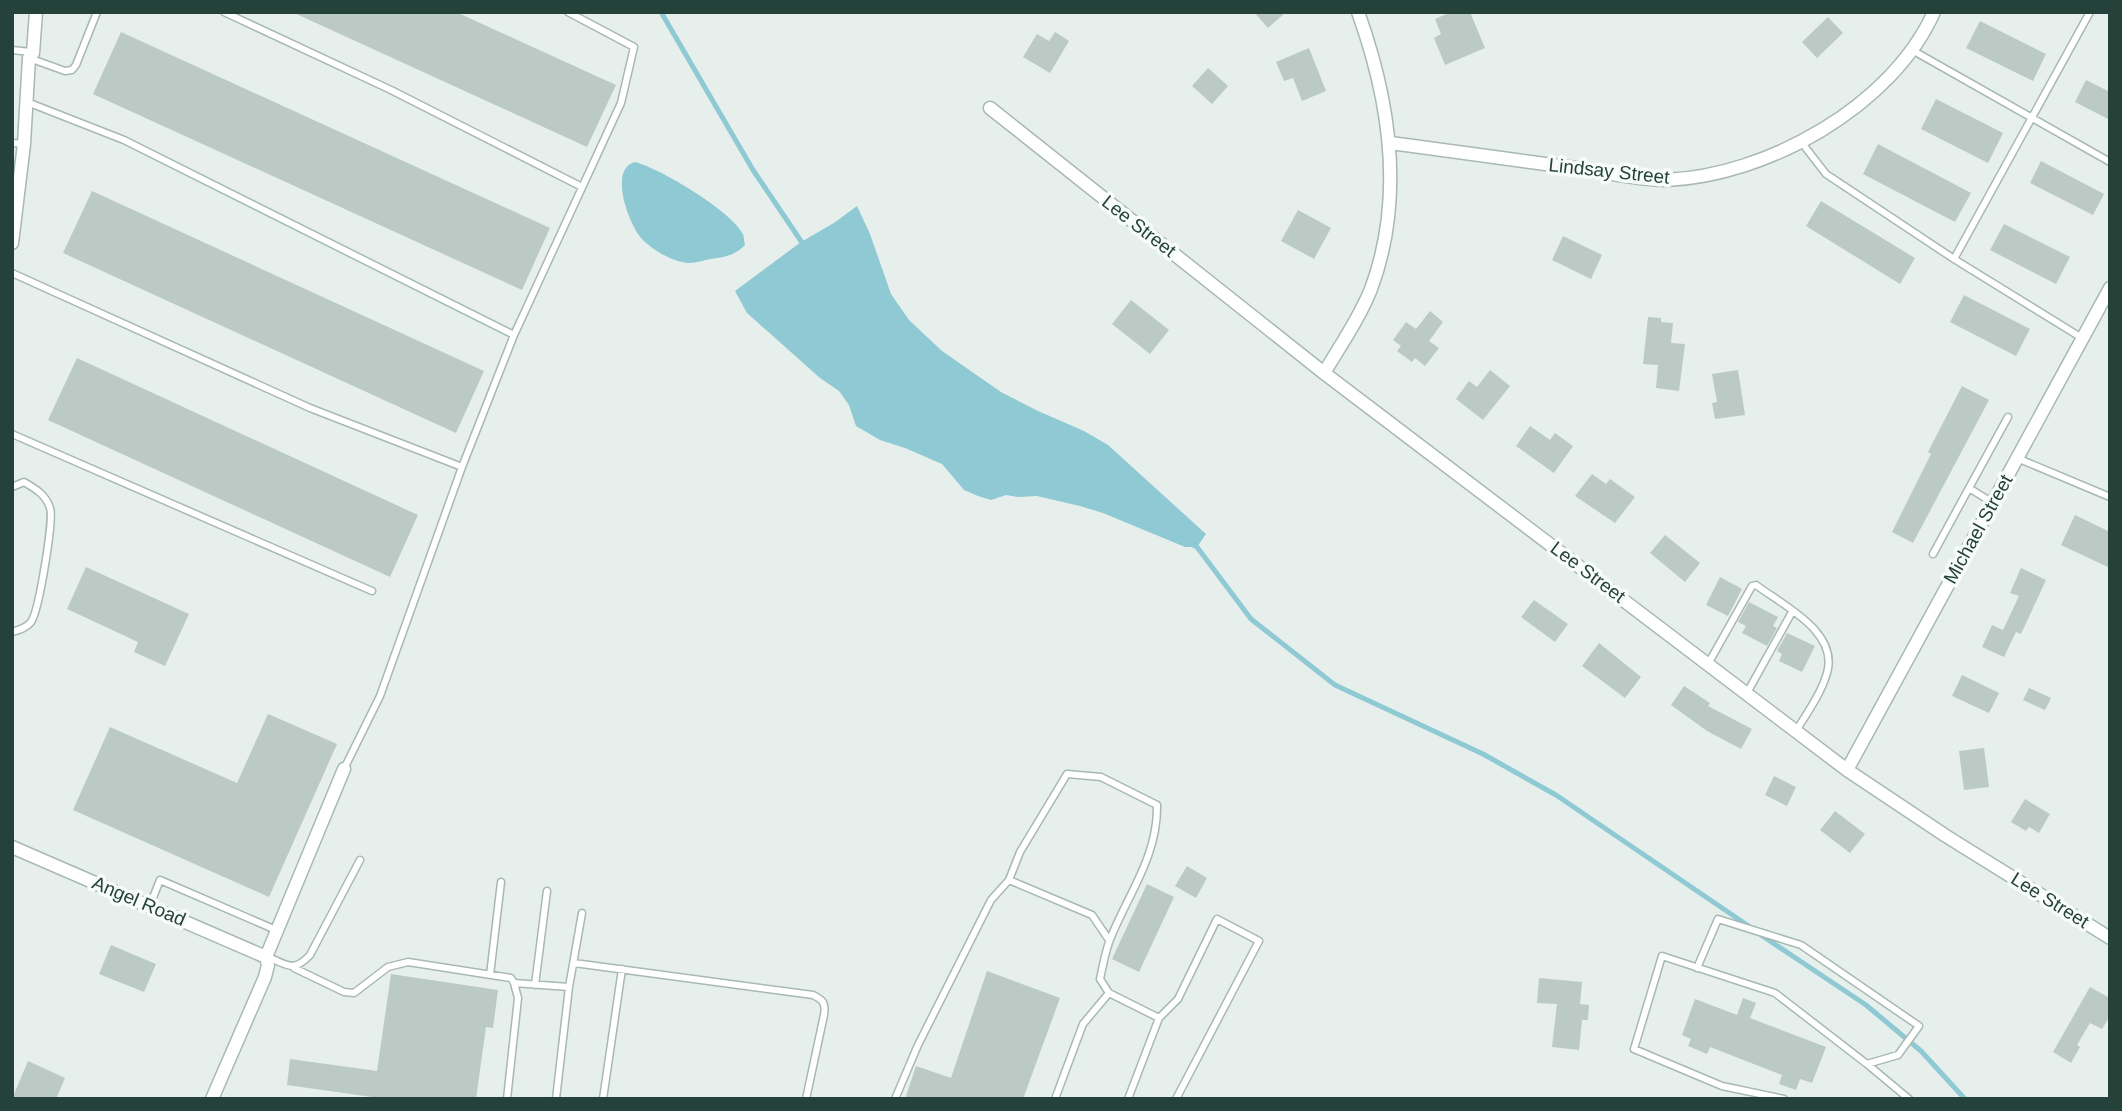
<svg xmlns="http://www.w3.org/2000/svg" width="2122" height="1111" font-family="Helvetica,sans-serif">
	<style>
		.water { fill: #8ec9d4 }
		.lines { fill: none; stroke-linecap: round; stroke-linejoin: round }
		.stream { stroke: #8ec9d4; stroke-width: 5 }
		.building { fill: #bbcac4 }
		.lane-casing { stroke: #a8b8b2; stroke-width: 9 }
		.street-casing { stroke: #a8b8b2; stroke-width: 15 }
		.lane { stroke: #fff; stroke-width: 6 }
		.street { stroke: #fff; stroke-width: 12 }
		.labels { text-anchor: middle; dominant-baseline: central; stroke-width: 7; stroke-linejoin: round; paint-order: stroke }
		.street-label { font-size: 19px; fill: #24423a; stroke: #f7fbf9 }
	</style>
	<rect width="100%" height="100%" fill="#e6efeb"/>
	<!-- water -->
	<path class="water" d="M635 162C661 169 730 210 743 234 744 237 744 241 745 245 734 256 725 257 711 259 704 260 696 263 689 263 673 262 652 250 641 238 629 224 608 169 635 162Z
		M857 206 870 234 891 294 909 320 942 351 1001 392 1038 411 1084 431 1108 445 1206 534 1197 547H1185L1103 513 1080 506 1037 496 1018 497 1006 495 991 500 978 496 964 490 942 464 905 448 880 440 856 426 849 405 839 391 820 378 747 313 735 291 801 242 834 223Z"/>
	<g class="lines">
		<!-- stream -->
		<path class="stream" d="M661 12 753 170 805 247
			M1193 545 1197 547 1251 619 1335 685 1483 754 1556 795 1750 927
			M1758 933 1866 1005 1921 1051 1965 1099"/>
	</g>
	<!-- building -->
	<path class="building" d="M292 12H456L616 85 587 147Z
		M1254 12H1286L1268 28Z
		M1451 12H1470L1485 48 1445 65 1434 38 1441 34 1435 19Z
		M1828 17 1843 33 1817 58 1802 42Z
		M1980 21 2046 54 2033 81 1966 48Z
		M121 32 550 228 522 290 93 94Z
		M1055 32 1069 41 1050 73 1023 57 1037 34 1049 41Z
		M1309 48 1326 91 1302 101 1293 78 1284 81 1276 62Z
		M1208 68 1228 86 1212 104 1192 86Z
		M2086 80 2110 92V120L2075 102Z
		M1936 99 2003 133 1988 163 1921 129Z
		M1878 144 1971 193 1955 222 1863 174Z
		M2041 161 2104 194 2093 215 2030 183Z
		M92 191 484 371 456 433 63 253Z
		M1821 201 1915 258 1900 284 1806 226Z
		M1298 210 1331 228 1314 259 1281 241Z
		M2004 224 2070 257 2056 284 1990 250Z
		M1563 236 1602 255 1591 279 1552 260Z
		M1964 295 2030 329 2016 356 1950 322Z
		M1131 300 1169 330 1150 354 1112 324Z
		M1430 311 1443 322 1429 341 1439 348 1425 366 1415 358 1412 362 1397 351 1401 346 1393 340 1406 322 1416 329Z
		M1648 317 1661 318V322L1673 323 1671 343 1685 344 1679 391 1656 388 1658 365 1643 364Z
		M77 358 418 515 390 577 48 420Z
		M1490 370 1510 386 1483 420 1456 399 1469 381 1477 387Z
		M1738 370 1745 415 1715 419 1712 403 1717 402 1712 374Z
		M1962 386 1989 400 1913 543 1892 532 1931 454 1928 452Z
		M1530 426 1550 440 1555 433 1573 446 1554 473 1516 446Z
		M1592 474 1606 484 1610 479 1635 497 1615 523 1575 496Z
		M2075 515 2110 532V568L2061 545Z
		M1665 535 1700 563 1685 582 1650 553Z
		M86 567 189 614 165 666 134 652 138 642 67 609Z
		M2021 568 2046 580 2021 634 2016 632 2004 657 1982 647 1992 625 2003 630 2019 596 2010 593Z
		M1720 577 1742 589 1728 616 1706 605Z
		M1534 600 1568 624 1555 642 1521 617Z
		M1749 602 1778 617 1773 626 1777 628 1767 646 1742 633 1746 626 1738 622Z
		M1787 633 1815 646 1802 672 1779 661 1782 654 1777 651Z
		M1599 643 1641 677 1625 698 1582 666Z
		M1962 675 1999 693 1989 713 1952 696Z
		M1684 686 1710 703 1708 706 1752 729 1741 749 1707 731 1671 705Z
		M2029 688 2051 698 2045 710 2023 700Z
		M268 714 337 744 269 897 73 810 110 727 237 783Z
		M1984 748 1989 787 1964 790 1959 751Z
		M1774 776 1796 787 1787 806 1765 795Z
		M2025 799 2050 814 2039 833 2029 827 2026 831 2011 822Z
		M1835 811 1865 834 1850 853 1820 830Z
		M1187 866 1207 878 1196 898 1175 886Z
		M1147 884 1174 897 1139 972 1112 959Z
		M111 945 156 964 144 992 99 974Z
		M987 971 1060 998 1023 1099H905L916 1066 951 1078Z
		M391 974 498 990 493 1028 486 1027 476 1099H386L287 1085 290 1059 377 1071Z
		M1539 978 1582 982 1580 1004 1589 1005 1588 1020H1582L1579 1050 1552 1047 1557 1004 1537 1003Z
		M2090 987 2110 998V1016L2102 1029 2090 1023 2077 1045 2080 1047 2071 1063 2053 1052Z
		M1743 998 1756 1003 1750 1018 1826 1047 1812 1083 1800 1079 1796 1090 1779 1084 1782 1075 1710 1047 1707 1054 1688 1046 1691 1039 1682 1035 1695 999 1737 1015Z
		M28 1061 65 1078 56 1099H12Z"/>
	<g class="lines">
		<defs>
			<path id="lane" d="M224 12 391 90 582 187
				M12 50 31 52
				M1912 50 2110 162
				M29 58 65 71 72 70 76 65 97 12
				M27 102 124 140 514 335
				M12 143 24 144
				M1802 143 1826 174 1954 259
				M12 273 310 408 462 467 514 335 621 103 634 47 568 12
				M2082 338 1954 259 2090 12
				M12 434 372 591
				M2017 458 2110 497
				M12 487 24 482C36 489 46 495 50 508 54 519 39 611 31 622 26 628 20 630 12 632
				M1969 488 2008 417
				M1933 554 1969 488 1993 503
				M1708 664 1752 586 1756 585C1784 606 1839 632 1827 673 1821 694 1807 713 1796 731
				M1747 693 1792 612
				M344 769 380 696 462 467
				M150 905 160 880 276 930
				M1109 940 1092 915 1009 880 1020 852 1067 774 1101 777 1157 805C1158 855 1129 893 1111 937 1105 951 1103 966 1100 979L1109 993 1159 1018 1178 999 1217 919 1259 941 1176 1099
				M268 957C288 965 293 973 310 955L360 860
				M574 963 813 995C823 1000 826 1003 824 1015L806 1099
				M294 968 344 992 354 993 388 967 408 962 511 978 514 983 569 987 582 913
				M1697 968 1718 919 1801 945 1919 1026 1898 1055 1867 1064
				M490 975 501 882
				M535 985 547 891
				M507 1099 518 998 514 983
				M556 1099 569 987
				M603 1099 622 969
				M895 1099 918 1045 991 900 1009 880
				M1055 1099 1083 1024 1109 993
				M1128 1099 1159 1018
				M1784 1099 1722 1086 1634 1049 1662 956 1775 993 1867 1064 1909 1099"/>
			<path id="street" d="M990 108 1324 373 1847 770 1946 836 2110 938
				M1390 143C1452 151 1514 160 1575 168 1603 172 1638 180 1666 180 1767 176 1892 106 1934 12
				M12 243 24 144 29 58 33 53 36 12
				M1324 373C1340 346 1359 319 1371 289 1405 198 1390 101 1358 12
				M1847 770 2110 288
				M12 847 266 957 268 965 265 977 212 1099
				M266 957 344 769"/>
		</defs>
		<!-- lane casing -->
		<use href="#lane" class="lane-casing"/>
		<!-- street casing -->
		<use href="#street" class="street-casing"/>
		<!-- lane -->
		<use href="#lane" class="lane"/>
		<!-- street -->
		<use href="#street" class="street"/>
	</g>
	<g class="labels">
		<!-- street labels -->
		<g class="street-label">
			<text transform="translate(1609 171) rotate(6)">Lindsay Street</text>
			<text transform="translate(1139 226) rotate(38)">Lee Street</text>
			<text transform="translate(1978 529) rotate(-61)">Michael Street</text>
			<text transform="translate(1588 572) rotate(37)">Lee Street</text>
			<text transform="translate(2050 900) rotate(32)">Lee Street</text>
			<text transform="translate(139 901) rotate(23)">Angel Road</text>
		</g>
	</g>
	<!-- border -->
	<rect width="2122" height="1111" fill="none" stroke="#24423a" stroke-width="28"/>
</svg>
